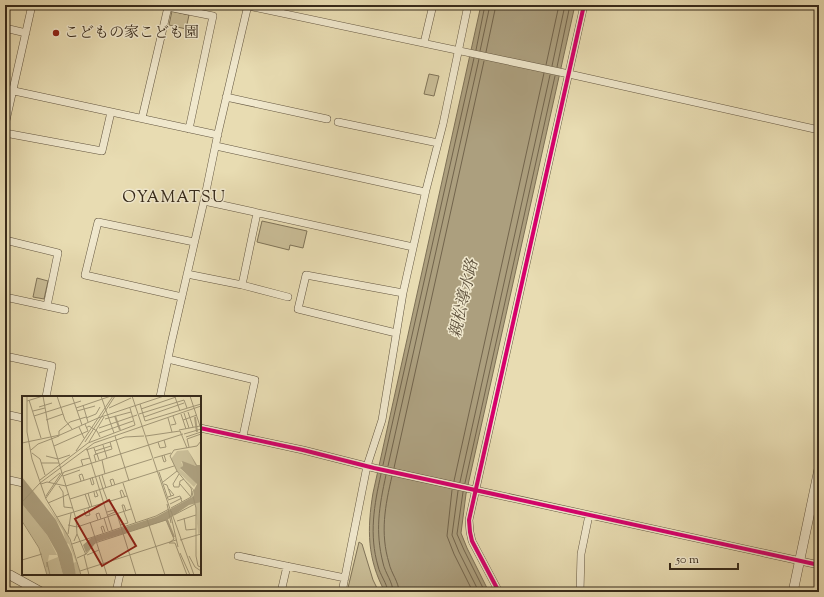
<svg xmlns="http://www.w3.org/2000/svg" width="824" height="597" font-family="'Sorts Mill Goudy','Noto Serif JP',serif">
	<style>
		.green { fill: #cabe98; stroke: #807459 }
		.water { fill: #ac9f7e; stroke: #7d7056 }
		.lines { fill: none; stroke-linecap: round; stroke-linejoin: round }
		.shore { stroke: #72644c; stroke-width: 1 }
		.minor-casing { stroke: #635640; stroke-width: 8 }
		.tertiary-casing { stroke: #635640; stroke-width: 10 }
		.minor { stroke: #f0e8cd; stroke-width: 7 }
		.tertiary { stroke: #f0e8cd; stroke-width: 9 }
		.cycleway-casing { stroke: #f0e8cd; stroke-width: 6 }
		.cycleway { stroke: #d6006c; stroke-width: 4 }
		.poi-dot { fill: #8f2418; stroke: #f0e8cd; stroke-width: 1.5 }
		.labels { text-anchor: middle; dominant-baseline: central; stroke-width: 3; stroke-linejoin: round; paint-order: stroke }
		.poi-label { font-size: 15px; fill: #372a1a; stroke: #f0e8cd; text-anchor: start }
		.neighbourhood-label { font-size: 16px; letter-spacing: 1px; fill: #372a1a; stroke: #f0e8cd }
		.water-label { font-size: 16px; font-style: italic; fill: #5a4d38; stroke: #f0e8cd }
		.inset-river { fill: none; stroke: #ac9f7e; stroke-width: 2 }
		.inset-road { fill: none; stroke: #a19575; stroke-width: 1 }
		.view { fill: #8f2418; fill-opacity: 0.15; stroke: #8f2418; stroke-width: 2 }
		.inset-edge { fill: none; stroke: #372a1a; stroke-width: 2 }
	</style>
	<rect width="100%" height="100%" fill="#e8dcb2"/>
	<filter id="stains"><feTurbulence type="fractalNoise" baseFrequency=".005" numOctaves="4"/><feColorMatrix values="0 0 0 0 .2 0 0 0 0 .09 0 0 0 0 .02 0 0 0 .5 -.17"/></filter>
	<radialGradient id="worn" r=".72"><stop offset=".6" stop-color="#630" stop-opacity="0"/><stop offset="1" stop-color="#630" stop-opacity=".3"/></radialGradient>
	<!-- green -->
	<path class="green" d="M172 11 189 15 186 29 169 25Z
		M429 74 439 76 434 96 424 94Z
		M262 221 307 231 303 248 290 245 289 250 257 242Z
		M37 278 48 281 44 299 33 297Z
		M359 542 362 544 373 580 379 592H347Z"/>
	<!-- water -->
	<path class="water" d="M481 5H575L466 494 461 533 467 548 489 592H385C367 559 367 529 373 493Z"/>
	<g class="lines">
		<!-- shore -->
		<path class="shore" d="M476 50 485 5
			M480 51 490 5
			M486 52 496 5
			M546 65 559 5
			M552 66 565 5
			M557 67 570 5
			M383 465 474 58
			M388 466 479 59
			M394 468 484 61
			M381 474C374 505 369 535 378 566 380 575 387 583 388 592
			M386 475C379 507 375 531 383 563 385 573 393 582 393 592
			M392 476C385 506 380 533 389 563 391 573 399 582 399 592
			M454 481 544 73
			M460 482 550 75
			M465 483 555 76
			M452 490 447 536 454 554 473 592
			M458 491 452 535 459 552 479 592
			M463 492 457 534 464 550 485 592"/>
		<defs>
			<path id="minor" d="M248 6 569 74 819 130
				M5 28 26 33
				M424 43 433 5
				M5 89 218 135
				M226 97 327 119
				M142 118 168 7 213 16 189 129
				M338 122 438 143
				M5 125 32 5
				M5 133 102 151 111 112
				M216 146 425 192
				M204 201 413 247
				M5 240 58 253 47 306
				M187 274 242 285 288 297
				M242 285 257 213
				M5 297 65 310
				M182 297 85 275 98 222 194 242
				M396 333 298 309 306 275 403 293
				M5 356 52 366 46 397
				M168 359 255 380 243 436
				M160 397 171 344 204 201 218 133 248 5
				M5 414 23 418
				M200 428 303 450 374 468 819 565
				M5 479 23 483
				M238 556 345 578
				M116 592 120 574
				M281 592 287 566
				M342 592 367 466 382 420 403 293 426 190 443 124 468 5
				M499 592 472 541 470 532 469 520 584 5
				M580 592 581 554 589 515"/>
			<path id="tertiary" d="M5 574 10 575 41 592
				M793 592 819 469"/>
		</defs>
		<!-- minor casing -->
		<use href="#minor" class="minor-casing"/>
		<!-- tertiary casing -->
		<use href="#tertiary" class="tertiary-casing"/>
		<!-- minor -->
		<use href="#minor" class="minor"/>
		<!-- tertiary -->
		<use href="#tertiary" class="tertiary"/>
		<defs>
			<path id="cycleway" d="M200 428 303 450 374 468 819 565
				M499 592 472 541 470 532 469 520 584 5"/>
		</defs>
		<!-- cycleway casing -->
		<use href="#cycleway" class="cycleway-casing"/>
		<!-- cycleway -->
		<use href="#cycleway" class="cycleway"/>
	</g>
	<!-- markers -->
	<circle class="poi-dot" cx="56" cy="33" r="4"/>
	<g class="labels">
		<!-- poi labels -->
		<g class="poi-label">
			<text x="64" y="33">こどもの家こども園</text>
		</g>
		<!-- neighbourhood labels -->
		<g class="neighbourhood-label">
			<text x="174" y="198">OYAMATSU</text>
		</g>
		<!-- water labels -->
		<g class="water-label">
			<text transform="translate(465 299) rotate(-77)">親松導水路</text>
		</g>
	</g>
	<!-- overview -->
	<g transform="translate(22 396)">
		<rect width="179" height="179" fill="#e8dcb2"/>
		<path d="M166 54 175 70 159 66 161 70 158 73 175 87 172 91 155 75 149 63 155 55ZM22 104 45 137 59 179H54L51 167 54 166 47 148 44 147 41 135ZM173 106H179V137L176 138ZM0 108 25 139 35 159H27L26 165 36 161 41 179H25L18 153 0 124Z" fill="#cabe98"/>
		<path d="M167 56 175 69H179V106L167 109 145 124 74 146 64 157 61 149 69 142 134 121 172 100 171 94 163 83 172 94 175 88 158 72 161 70 160 65 174 70ZM0 81 34 124 50 158 54 179H41L35 157 25 139 0 108Z" fill="#ac9f7e"/>
		<path class="inset-river" d="M93 20 98 34M173 21 175 36M144 121 152 141"/>
		<path class="inset-road" d="M5 0V36L10 63M35 0 43 24 50 33M50 0 60 29M79 0 92 37M110 0 149 116M153 1 158 15M7 4 19 42M5 5 21 0 27 34 54 123 55 138 52 145M118 8 123 25 179 8M61 9 66 26M17 11 30 7M54 12 89 0M87 12 109 2M119 13 154 1M11 15 23 12M55 15 73 10M166 16 171 31M162 17 167 32M117 18 162 4 165 12M159 18 164 33M12 20 59 5M122 21 162 7M64 22 74 18 78 11M146 22 150 36M83 23 109 16M24 24 41 18M161 24 175 19M149 29 154 28 151 20M57 31 62 42M64 32 67 30 75 35 78 41M77 32 115 19M157 34 178 30M77 37 111 25M162 38 179 33 168 0M93 40 107 85M124 40 158 35 165 52M164 41 179 36M179 45 175 50 152 54 148 60 155 75 169 92 174 112V160L176 170 179 171M63 46 93 0M67 46 82 21M136 46 138 52 144 51 142 44M0 47 38 39 76 22 142 0M81 49 85 62M32 50 66 35 63 28M167 51 165 43 179 38M72 52 74 58 90 53 88 46M65 53 86 121M9 54 16 48 37 40V35L48 26 64 21M64 54 103 41 122 40M54 55 91 0M73 55 89 50M10 57 18 63 23 79M24 60 36 63 48 59M140 60 142 66 144 65 142 59M132 62 149 57M10 63 24 103 48 143 59 179M80 64 83 78M74 66 72 59 75 58 77 64M19 67H37M61 70 59 64 68 62M137 76 146 103M157 78 151 88 152 91H157L158 85 162 83M80 79 84 92M41 80 58 74M77 80 81 93M68 82 70 89 72 88 70 81M18 84 66 47 113 29 108 12M59 85 57 79 60 78 62 84M27 86 38 77M141 86 155 75M101 87 114 127M19 88 25 86 44 90 130 63M142 88 145 89 149 100M158 88 169 101M37 90 41 96 42 111 51 112M90 90 88 84 91 83 93 89M81 93 86 106M72 96 73 101 76 100 74 95M66 97 70 111M63 98 68 112M24 100 40 76M146 101 152 99 147 93M24 102 42 76 161 38M100 102 98 95 100 94 103 101M48 103 152 70M146 104 158 100 160 106M0 106 18 87 72 47 179 10M26 107 47 98M145 108 149 127M148 108 160 102M149 112 169 101 170 95M62 114 64 120 68 119 66 112M149 115 172 179M85 116 92 114 93 116 86 119M102 116 100 109H102L104 115M95 118 114 179M152 119 173 108M149 120 156 151M35 121 105 100M86 121 90 134M82 122 86 135M162 122 164 134 174 133M125 123 143 179M76 124 74 118 77 117 79 123M0 125 17 152 25 179M155 125 174 119M68 126 85 179M46 129 55 131 109 113M98 129 106 127 102 116M81 137 79 131 81 130 83 136M46 138 49 117M55 138 64 159M158 144 179 138M147 147H153L165 179M50 148 134 120 147 113M158 157 168 179M62 159 67 179M65 159 77 154M167 160 173 171 179 175M55 162 64 158 73 147 144 124 152 143 147 147M0 164 20 158M25 171V166L28 179M58 175 154 144"/>
		<path class="view" d="M87 104 114 150 80 170 53 123Z"/>
		<rect width="179" height="179" class="inset-edge"/>
	</g>
	<!-- margin -->
	<rect width="824" height="597" fill="none" stroke="#e8dcb2" stroke-width="20"/>
	<rect x="6" y="6" width="812" height="585" fill="none" stroke="#372a1a" stroke-width="2"/>
	<rect x="10" y="10" width="804" height="577" fill="none" stroke="#372a1a"/>
	<!-- scale -->
	<path d="M670 563v6h68v-6" fill="none" stroke="#372a1a" stroke-width="2"/>
	<text x="676" y="563" font-size="12" fill="#372a1a" stroke="#f0e8cd" stroke-width="3" paint-order="stroke">50 m</text>
	<rect width="100%" height="100%" filter="url(#stains)"/>
	<rect width="100%" height="100%" fill="url(#worn)"/>
</svg>
